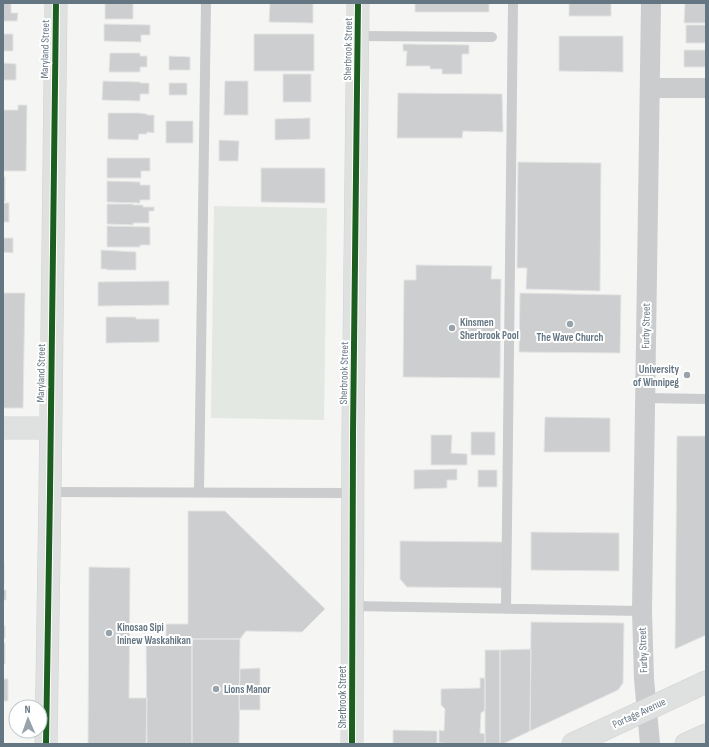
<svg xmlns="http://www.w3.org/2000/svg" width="709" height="747" font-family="'Sofia Sans Condensed',sans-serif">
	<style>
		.green { fill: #e4e8e2 }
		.building { fill: #cdcecf; stroke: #e4e4e4 }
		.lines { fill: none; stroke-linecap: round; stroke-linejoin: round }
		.secondary-casing { stroke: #d2d3d4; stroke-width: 23 }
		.primary-casing { stroke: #d1d1d2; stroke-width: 23 }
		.lane { stroke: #cacccd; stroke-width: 10 }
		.street { stroke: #cacccd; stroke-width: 20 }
		.secondary { stroke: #dfe0e0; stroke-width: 22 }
		.primary { stroke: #dfe0e0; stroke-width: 22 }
		.cycleway-casing { stroke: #fff; stroke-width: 8 }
		.cycleway { stroke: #1b5e20; stroke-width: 6 }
		.poi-dot { fill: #97a2ab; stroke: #fff; stroke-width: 1.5 }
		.labels { text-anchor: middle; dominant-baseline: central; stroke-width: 4; stroke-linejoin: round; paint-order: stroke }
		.street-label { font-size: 11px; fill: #657683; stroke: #fff }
		.poi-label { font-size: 11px; font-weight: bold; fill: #657683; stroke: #fff; text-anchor: start }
	</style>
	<rect width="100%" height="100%" fill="#f5f5f4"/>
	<!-- green -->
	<path class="green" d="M214 206 327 208 324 420 211 418Z"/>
	<!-- building -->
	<path class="building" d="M3 3H11V13H18L17 21H3Z
		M105 3H133V19H105Z
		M270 3H313V23L269 22Z
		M415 3H489V12H415Z
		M569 3H611V16H569Z
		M685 3H706V23H684Z
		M104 24 150 25V35H141V42L104 41Z
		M686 25H706V43H686Z
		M3 34H13V51H3Z
		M254 34H314V71H254Z
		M559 36H623V72L559 71Z
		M403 44 469 45V54H462V74H442V69H430V66H406L407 51H403Z
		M684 50H706V67H684Z
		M110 53H140V56H147V67H140V72H109Z
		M169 56 190 57V70H169Z
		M3 63 16 64V80H3Z
		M283 74H311V102H283Z
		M103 81 140 82V83H149V94H140V101L102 100Z
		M225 81H248V115H224Z
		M169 83H187V95H169Z
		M398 93 502 94 503 132 463 131 462 138H397Z
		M18 105H27L26 171H3V110H18Z
		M108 113H139L147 114V115H154V133L147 132V134H139L138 140 108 139Z
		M310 118V139L275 140V119Z
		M166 121H193V143H166Z
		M219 140 239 141 238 161H219Z
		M107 158H150V171H141V178H107Z
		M518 162 601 163 600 291 526 289 527 268H517Z
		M261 168H325V203L261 202Z
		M3 177H5V201H3Z
		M107 181 140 182V185H150V200H140V203L107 202Z
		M3 203H9V222H3Z
		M107 204H133V205H143V207H154V211H149V223H133V225L107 224Z
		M107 226 150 227V245H140V247H107Z
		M3 238H13V253L3 252Z
		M101 250 136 252V270H107V269H101Z
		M416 265 492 266 491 279H501L500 378 403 377 404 280H416Z
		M169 281V305L98 306V282Z
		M3 293H25L23 408H3Z
		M520 293 621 295 620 353 519 352Z
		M106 317H136V319H159V342L106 343Z
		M545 417 610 418V452H544Z
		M471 432H495V455H471Z
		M431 435H452L451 453 467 454V465H431Z
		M677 436H706V635L675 649Z
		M457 469V480H447V488L414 489V470Z
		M478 470H497V487H478Z
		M188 511H225L325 609 302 632 246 631 240 639H192V744H147L146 638H166V624H188Z
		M531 532 619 533V571L531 570Z
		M400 541 504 542 503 588 407 587 400 579Z
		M3 562H4V584H3Z
		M89 567 130 568 129 698H147L146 744H88Z
		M3 590H6V600H3Z
		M531 622 624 623 623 683 618 690 530 731Z
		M3 626H5V638H3Z
		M192 639H240L239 744H192Z
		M3 643H5V664H3Z
		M531 649 530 731 503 744H500V650Z
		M485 650H500V744H485Z
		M260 668V710H239L240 669Z
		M480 678H485V710L481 713 480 733 485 734V744H444V743H439V730L444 731 445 709 441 705V689L480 688Z
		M3 679H8V701H3Z
		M393 730 437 731V744H393Z"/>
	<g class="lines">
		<defs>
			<path id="secondary" d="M3 428H51
				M46 744 50 492 56 3
				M352 744 353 433 358 3"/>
			<path id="primary" d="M573 744 706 682
				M686 744 706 735"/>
		</defs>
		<!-- secondary casing -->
		<use href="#secondary" class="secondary-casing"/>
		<!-- primary casing -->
		<use href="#primary" class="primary-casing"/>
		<!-- lane -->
		<path class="lane" d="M358 36 492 37
			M645 398 706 399
			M50 492 353 493
			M199 492 206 3
			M352 606 642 611
			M506 609 513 3"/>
		<!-- street -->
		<path class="street" d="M650 88H706
			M650 744 644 679 642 611 651 3"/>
		<!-- secondary -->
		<use href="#secondary" class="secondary"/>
		<!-- primary -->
		<use href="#primary" class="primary"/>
		<defs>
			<path id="cycleway" d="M46 744 50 492 56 3
				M352 744 353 433 358 3"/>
		</defs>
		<!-- cycleway casing -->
		<use href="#cycleway" class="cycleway-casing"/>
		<!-- cycleway -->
		<use href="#cycleway" class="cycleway"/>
	</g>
	<!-- markers -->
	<g class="poi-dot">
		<circle cx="570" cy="324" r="4"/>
		<circle cx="452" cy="328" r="4"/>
		<circle cx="687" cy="375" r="4"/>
		<circle cx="109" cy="633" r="4"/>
		<circle cx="216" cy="689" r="4"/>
	</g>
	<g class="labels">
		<!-- street labels -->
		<g class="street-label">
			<text transform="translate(45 49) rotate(-89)">Maryland Street</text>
			<text transform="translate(348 49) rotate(-89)">Sherbrook Street</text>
			<text transform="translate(646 326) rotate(-89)">Furby Street</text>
			<text transform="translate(41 373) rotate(-89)">Maryland Street</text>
			<text transform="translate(344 373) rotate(-89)">Sherbrook Street</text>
			<text transform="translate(643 650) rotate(-92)">Furby Street</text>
			<text transform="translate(342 697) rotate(-90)">Sherbrook Street</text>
			<text transform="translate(639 713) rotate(-25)">Portage Avenue</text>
		</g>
		<!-- poi labels -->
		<g class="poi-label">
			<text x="460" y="322">Kinsmen<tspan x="460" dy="13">Sherbrook Pool</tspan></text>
			<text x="570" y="337" text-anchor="middle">The Wave Church</text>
			<text x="679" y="369" text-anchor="end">University<tspan x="679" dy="13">of Winnipeg</tspan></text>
			<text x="117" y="627">Kinosao Sipi<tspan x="117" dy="13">Ininew Waskahikan</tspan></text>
			<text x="224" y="689">Lions Manor</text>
		</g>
	</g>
	<!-- border -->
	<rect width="709" height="747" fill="none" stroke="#657683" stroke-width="8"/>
	<!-- north arrow -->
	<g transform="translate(28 719) rotate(358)"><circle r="19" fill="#ffffff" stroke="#c1c8cd"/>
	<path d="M0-3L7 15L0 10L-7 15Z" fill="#97a2ab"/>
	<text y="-6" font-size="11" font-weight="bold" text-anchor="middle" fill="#657683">N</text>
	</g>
</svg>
